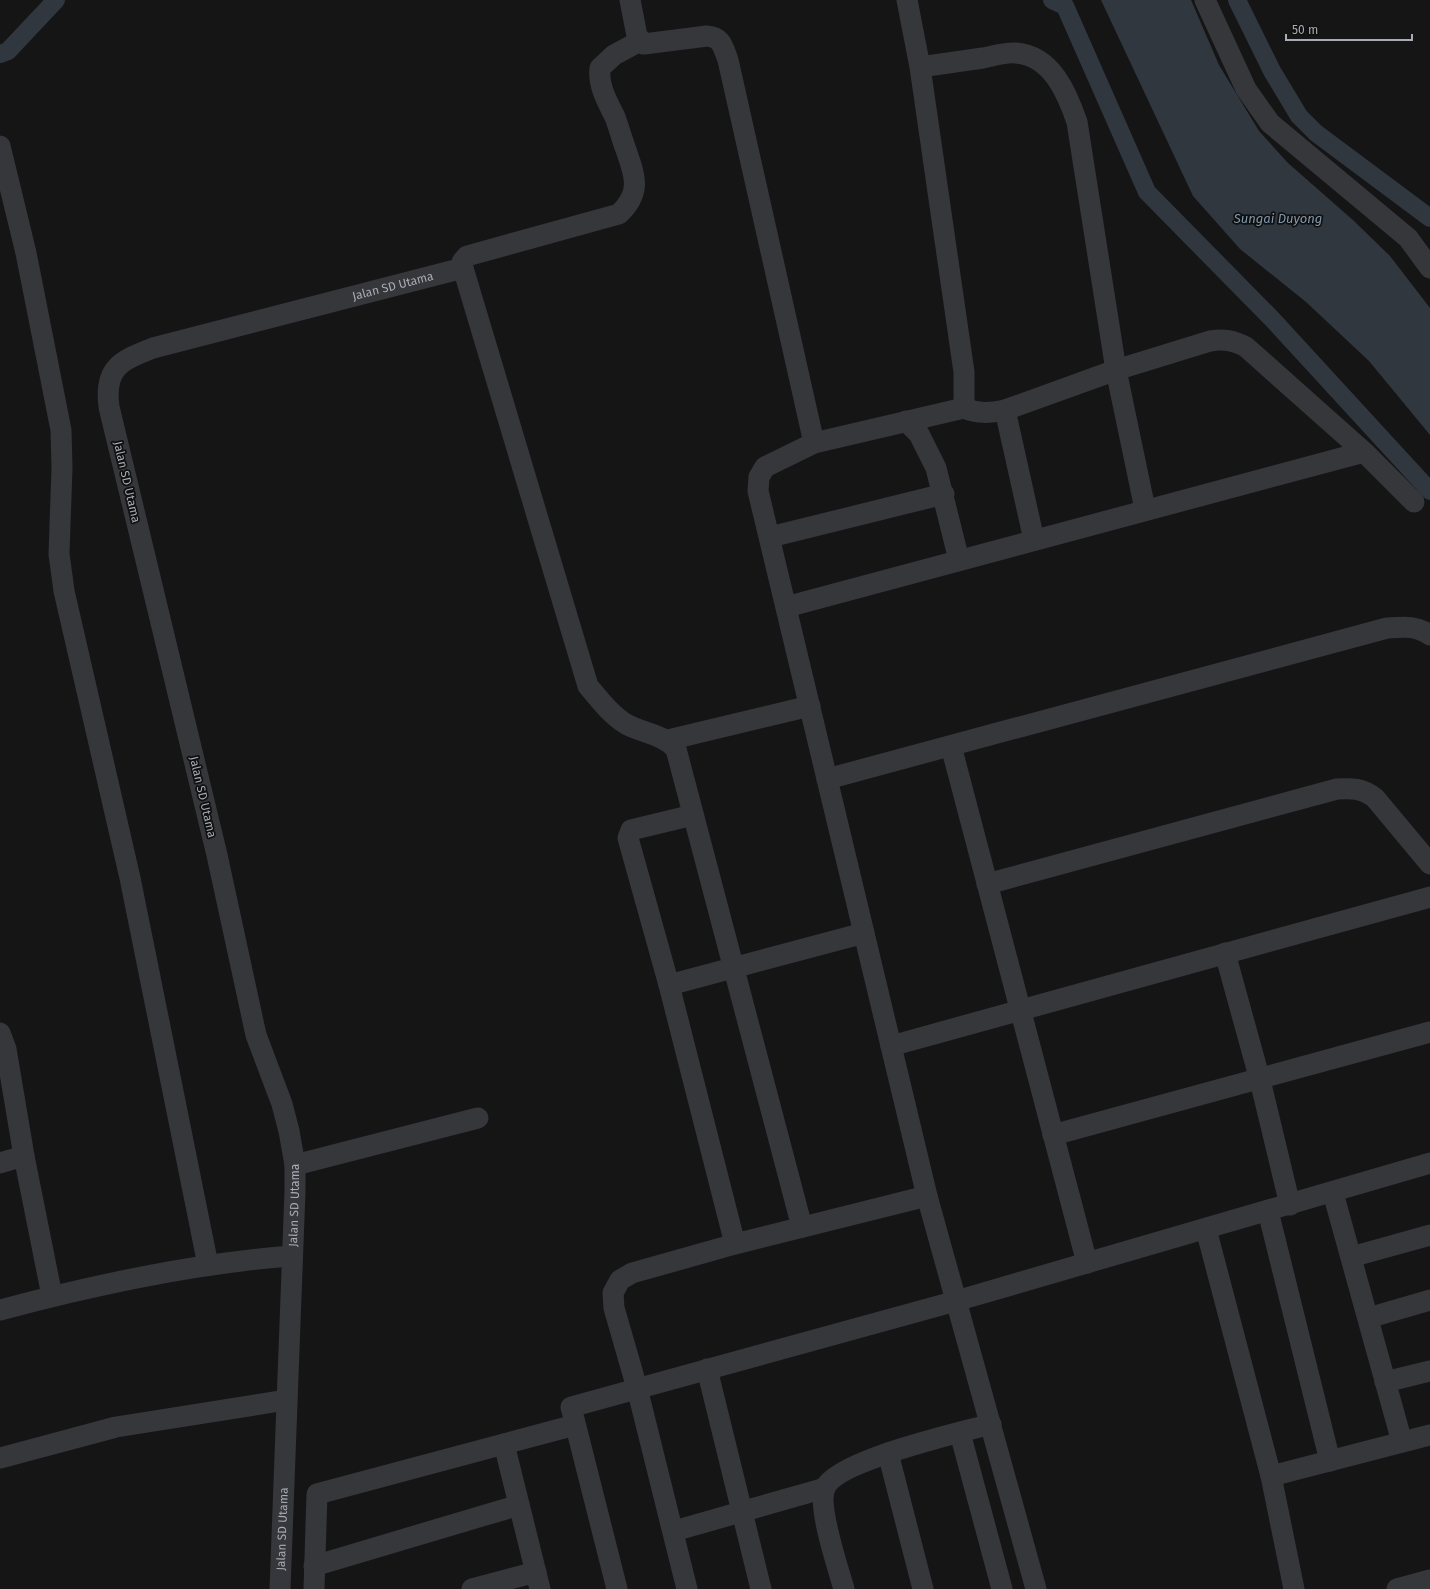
<svg xmlns="http://www.w3.org/2000/svg" width="1430" height="1589" font-family="'Fira Sans',sans-serif">
	<style>
		.water { fill: #30373e }
		.lines { fill: none; stroke-linecap: round; stroke-linejoin: round }
		.canal { stroke: #30373e; stroke-width: 18 }
		.minor { stroke: #36373b; stroke-width: 21 }
		.labels { text-anchor: middle; dominant-baseline: central; stroke-width: 3.5; stroke-linejoin: round; paint-order: stroke }
		.street-label { font-size: 12px; fill: #a8acb5; stroke: #101011 }
		.water-label { font-size: 13px; font-style: italic; fill: #8399ac; stroke: #101011 }
	</style>
	<rect width="100%" height="100%" fill="#151516"/>
	<!-- water -->
	<path class="water" d="M1101 0H1191L1219 65 1259 131 1288 163 1354 221 1390 256 1430 308V435L1369 361 1306 302 1240 249 1193 196Z"/>
	<g class="lines">
		<!-- canal -->
		<path class="canal" d="M1052 0 1065 6 1147 192 1273 320 1430 491
			M1237 0 1272 71 1299 116 1316 133 1430 218
			M0 54 8 51 56 0"/>
		<!-- minor -->
		<g class="minor">
			<path d="M630 0 637 36 644 44 707 36C722 37 723 47 728 60L814 443"/>
			<path d="M907 0 920 67 964 372V408L814 443 765 467 759 477 758 491 927 1196 1036 1589"/>
			<path d="M1205 0 1246 89 1270 123 1408 238 1430 268"/>
			<path d="M640 41 614 55 600 68C598 86 607 101 615 117 619 128 622 139 626 150 635 176 642 192 619 214L467 256 462 262 463 268 588 686C599 699 611 715 626 724 642 733 663 734 676 749L802 1227"/>
			<path d="M920 67C941 64 962 61 983 58 993 56 1006 52 1016 53 1052 56 1067 93 1077 122L1116 370 1145 509"/>
			<path d="M0 146 26 253 61 430 62 468 59 554 64 591 130 878 208 1265"/>
			<path d="M964 408C978 414 990 413 1005 410L1116 370 1210 341C1224 339 1233 340 1246 347L1364 452 1414 502"/>
			<path d="M1005 410 1034 540"/>
			<path d="M906 421 919 434 936 468 959 560"/>
			<path d="M770 537 944 494"/>
			<path d="M786 607 1364 452"/>
			<path d="M668 740 810 706"/>
			<path d="M951 746 1087 1263"/>
			<path d="M827 779 1387 628C1403 627 1416 625 1430 635"/>
			<path d="M693 815 631 830 628 838 669 985 735 1244"/>
			<path d="M987 884 1337 789C1352 788 1362 788 1375 798L1430 864"/>
			<path d="M1225 953 1260 1080 1290 1205"/>
			<path d="M669 985 864 933"/>
			<path d="M0 1033 6 1049 24 1156 52 1296"/>
			<path d="M891 1046 1430 897"/>
			<path d="M1053 1135 1430 1032"/>
			<path d="M0 1163 24 1156"/>
			<path d="M295 1165 478 1118"/>
			<path d="M1333 1193 1402 1442"/>
			<path d="M1268 1211 1330 1461"/>
			<path d="M1206 1229 1271 1476 1294 1589"/>
			<path d="M1351 1257 1430 1235"/>
			<path d="M0 1310C94 1285 195 1263 292 1256"/>
			<path d="M1368 1318 1430 1300"/>
			<path d="M707 1369 761 1589"/>
			<path d="M1385 1382 1430 1371"/>
			<path d="M960 1433 1002 1589"/>
			<path d="M504 1444 540 1589"/>
			<path d="M888 1453 923 1589"/>
			<path d="M0 1458 116 1427 286 1400"/>
			<path d="M1271 1476 1430 1435"/>
			<path d="M674 1531 825 1488"/>
			<path d="M314 1566 519 1505"/>
			<path id="s1" d="M280 1589 295 1191V1165L289 1131 282 1104 256 1035 217 855 109 407C104 368 120 361 153 348L463 268"/>
			<path d="M314 1589 317 1494 575 1425"/>
			<path d="M472 1589 536 1572"/>
			<path d="M617 1589 571 1407 956 1301 1430 1163"/>
			<path d="M687 1589 637 1388 614 1308 613 1293 620 1280 632 1273 735 1244 927 1196"/>
			<path d="M844 1589C838 1568 817 1506 825 1488 837 1460 959 1433 991 1424"/>
			<path d="M1397 1589 1430 1580"/>
		</g>
	</g>
	<g class="labels">
		<!-- street labels -->
		<g class="street-label">
			<text stroke="none"><textPath href="#s1" startOffset="1536">Jalan SD Utama</textPath></text>
			<text transform="translate(127 482) rotate(77)">Jalan SD Utama</text>
			<text transform="translate(203 797) rotate(77)">Jalan SD Utama</text>
			<text stroke="none"><textPath href="#s1" startOffset="384">Jalan SD Utama</textPath></text>
			<text stroke="none"><textPath href="#s1" startOffset="60">Jalan SD Utama</textPath></text>
		</g>
		<!-- water labels -->
		<g class="water-label">
			<text x="1278" y="218">Sungai Duyong</text>
		</g>
	</g>
	<!-- scale -->
	<path d="M1286 34v6h126v-6" fill="none" stroke="#a8acb5" stroke-width="2"/>
	<text x="1292" y="34" font-size="12" fill="#a8acb5" stroke="#101011" stroke-width="3" paint-order="stroke">50 m</text>
</svg>
